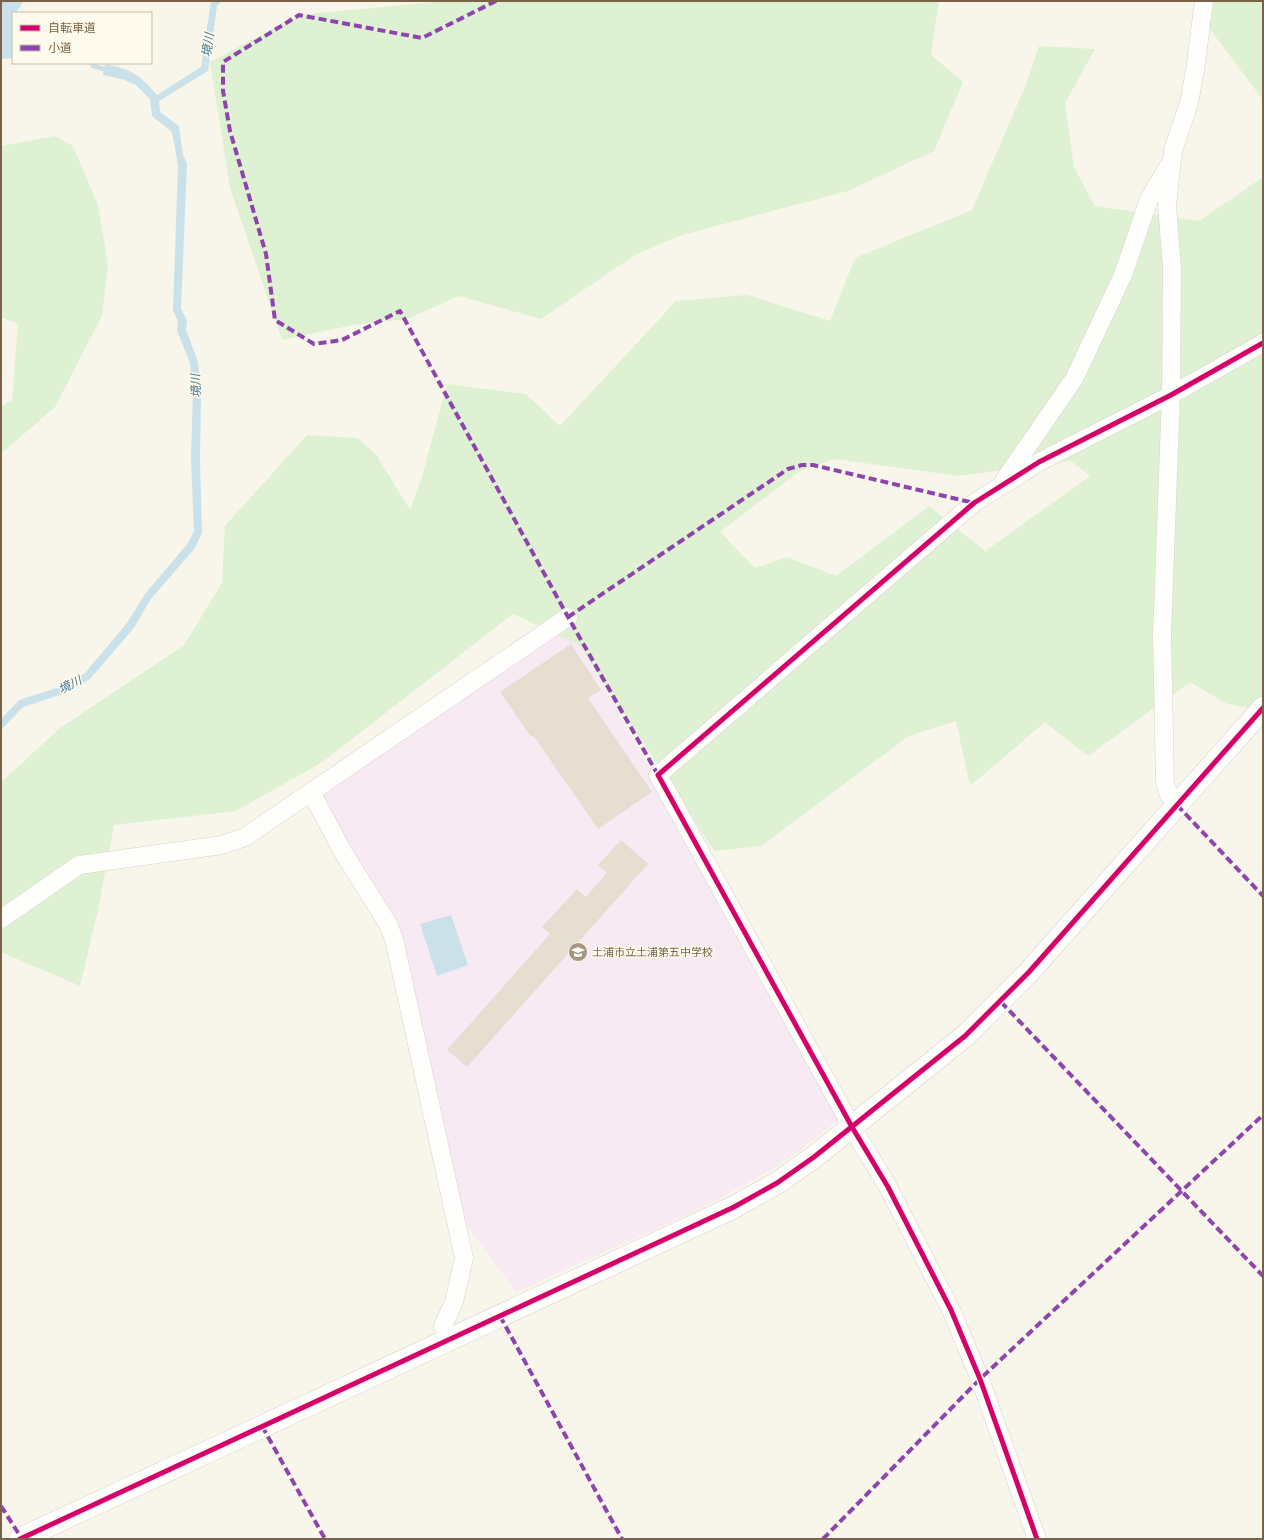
<svg xmlns="http://www.w3.org/2000/svg" width="1264" height="1540" font-family="Arial,'Noto Sans JP',sans-serif">
	<style>
		.education { fill: #f7eaf3 }
		.green { fill: #dff1d3; fill-rule: evenodd }
		.water { fill: #cae1e9 }
		.lines { fill: none; stroke-linecap: round; stroke-linejoin: round }
		.stream { stroke: #cae1e9; stroke-width: 4.5 }
		.building { fill: #e5ded1 }
		.street-casing { stroke: #d7d2c8; stroke-width: 19 }
		.secondary-casing { stroke: #d8d3c8; stroke-width: 23 }
		.street { stroke: #fefefc; stroke-width: 18 }
		.secondary { stroke: #fefefc; stroke-width: 22 }
		.quiet { stroke: #8e44ad; stroke-width: 4; stroke-dasharray: 8 4; stroke-linecap: butt }
		.cycleway-casing { stroke: #fffbec; stroke-width: 8 }
		.cycleway { stroke: #d6006c; stroke-width: 5 }
		.labels { text-anchor: middle; dominant-baseline: central; stroke-width: 3; stroke-linejoin: round; paint-order: stroke }
		.poi-label { font-size: 11px; fill: #796247; stroke: #fffbec; text-anchor: start }
		.water-label { font-size: 12px; font-style: italic; fill: #427895; stroke: #fffbec }
	</style>
	<rect width="100%" height="100%" fill="#f8f6ea"/>
	<!-- education -->
	<path class="education" d="M565 626 574 633 843 1116 803 1148 774 1168 733 1191 689 1214 516 1292 460 1216 407 973 358 864 325 804 323 794Z"/>
	<!-- green -->
	<path class="green" d="M444 1H939L931 55 963 82 934 151 848 191 682 235 635 255 541 319 459 296 407 319 353 325 282 340 230 188 210 62 299 15Z
		M1209 1H1263V100L1206 24Z
		M1039 46 1095 49 1065 103 1074 167 1095 206 1199 221 1263 177V711L1227 704 1190 682 1088 756 1045 722 970 786 956 721 909 736 761 846 714 851 579 645 513 614 321 763 236 811 114 825 98 910 80 986 1 952V782L59 729 184 645 222 583 225 526 307 435 358 438 377 456 410 510 422 477 447 384 526 394 560 426 676 301 747 295 830 321 855 258 972 210 1027 82ZM834 459 959 476 1071 461 1090 476 985 551 929 506 836 576 787 557 755 568 720 532 800 471Z
		M55 136 73 146 98 205 108 265 102 316 55 407 1 454V407L12 400 18 324 1 317V146Z"/>
	<!-- water -->
	<path class="water" d="M1 1 23 2 17 11 19 13H13V58L1 59Z
		M211 1H222L217 6 208 71 159 101 160 112 179 126 183 155 187 163 181 309 187 320 186 330 198 362 201 391 200 460 202 533 195 548 150 600 134 628 90 679 63 694 23 707 1 730V719L19 700 60 687 85 673 127 623 145 594 188 543 194 531 191 459 193 388 190 363 177 331 178 321 173 311 178 165 172 132 152 116 150 99 136 85 122 79 103 75 105 64C132 70 139 74 157 95L201 67Z
		M451 915 468 965 437 976 420 924Z"/>
	<g class="lines">
		<!-- stream -->
		<path class="stream" d="M93 66 110 71"/>
	</g>
	<!-- building -->
	<path class="building" d="M571 644 601 690 588 698 652 792 598 829 533 735 531 737 500 692Z
		M621 840 648 864 467 1067 447 1050 550 934 542 927 577 889 586 897 607 873 598 865Z"/>
	<g class="lines">
		<defs>
			<path id="street" d="M1005 479 1074 379 1123 275 1149 199 1168 167
				M311 792 343 852 388 924 394 939 464 1258 454 1302 443 1326 448 1341
				M1177 805 1169 795 1165 782 1162 635 1171 395 1172 268 1167 205 1173 150 1189 103 1195 70 1204 1
				M1 919 79 865 222 845 245 837 568 617
				M1037 1539 980 1379 951 1310 888 1187 852 1127 658 775 974 503 1039 462 1171 395 1263 343"/>
			<path id="secondary" d="M20 1539 672 1236 734 1207 777 1183 814 1157 965 1036 1029 972 1263 708"/>
		</defs>
		<!-- street casing -->
		<use href="#street" class="street-casing"/>
		<!-- secondary casing -->
		<use href="#secondary" class="secondary-casing"/>
		<!-- street -->
		<use href="#street" class="street"/>
		<!-- secondary -->
		<use href="#secondary" class="secondary"/>
		<!-- quiet -->
		<path class="quiet" d="M496 1 422 38 299 15 223 62V91L230 131 266 254 275 320 314 344 342 340 400 311 568 617 658 775
			M568 617 788 469 802 465H813L974 503
			M1177 805 1263 896
			M1001 1002 1263 1276
			M500 1316 622 1539
			M262 1426 325 1539
			M1 1506 22 1539
			M823 1539 980 1379 1263 1115"/>
		<defs>
			<path id="cycleway" d="M20 1539 672 1236 734 1207 777 1183 814 1157 965 1036 1029 972 1263 708
				M1037 1539 980 1379 951 1310 888 1187 852 1127 658 775 974 503 1039 462 1171 395 1263 343"/>
		</defs>
		<!-- cycleway casing -->
		<use href="#cycleway" class="cycleway-casing"/>
		<!-- cycleway -->
		<use href="#cycleway" class="cycleway"/>
	</g>
	<!-- icons -->
	<defs>
		<symbol id="school-disc" viewBox="-11 -11 22 22"><circle r="9.5" fill="#a59680" stroke="#fffbec"/><path d="M0-5L7-2L0 1L-7-2ZM-4 1L0 2.5L4 1V4Q0 6-4 4Z" fill="#fff"/></symbol>
	</defs>
	<g fill-rule="evenodd">
		<use href="#school-disc" x="567" y="941" width="22" height="22"/>
	</g>
	<g class="labels">
		<!-- poi labels -->
		<g class="poi-label">
			<text x="592" y="952">土浦市立土浦第五中学校</text>
		</g>
		<!-- water labels -->
		<g class="water-label">
			<text transform="translate(208 45) rotate(-82)">境川</text>
			<text transform="translate(196 386) rotate(-93)">境川</text>
			<text transform="translate(70 685) rotate(-27)">境川</text>
		</g>
	</g>
	<!-- border -->
	<rect width="1264" height="1540" fill="none" stroke="#796247" stroke-width="4"/>
	<!-- legend -->
	<rect x="12" y="12" width="140" height="52" fill="#fffbec" stroke="#c9beaa"/>
	<rect x="20" y="25" width="20" height="6" fill="#d6006c" stroke="#c9beaa"/>
	<text x="48" y="32" font-size="12" fill="#796247">自転車道</text>
	<rect x="20" y="45" width="20" height="6" fill="#8e44ad" stroke="#c9beaa"/>
	<text x="48" y="52" font-size="12" fill="#796247">小道</text>
</svg>
